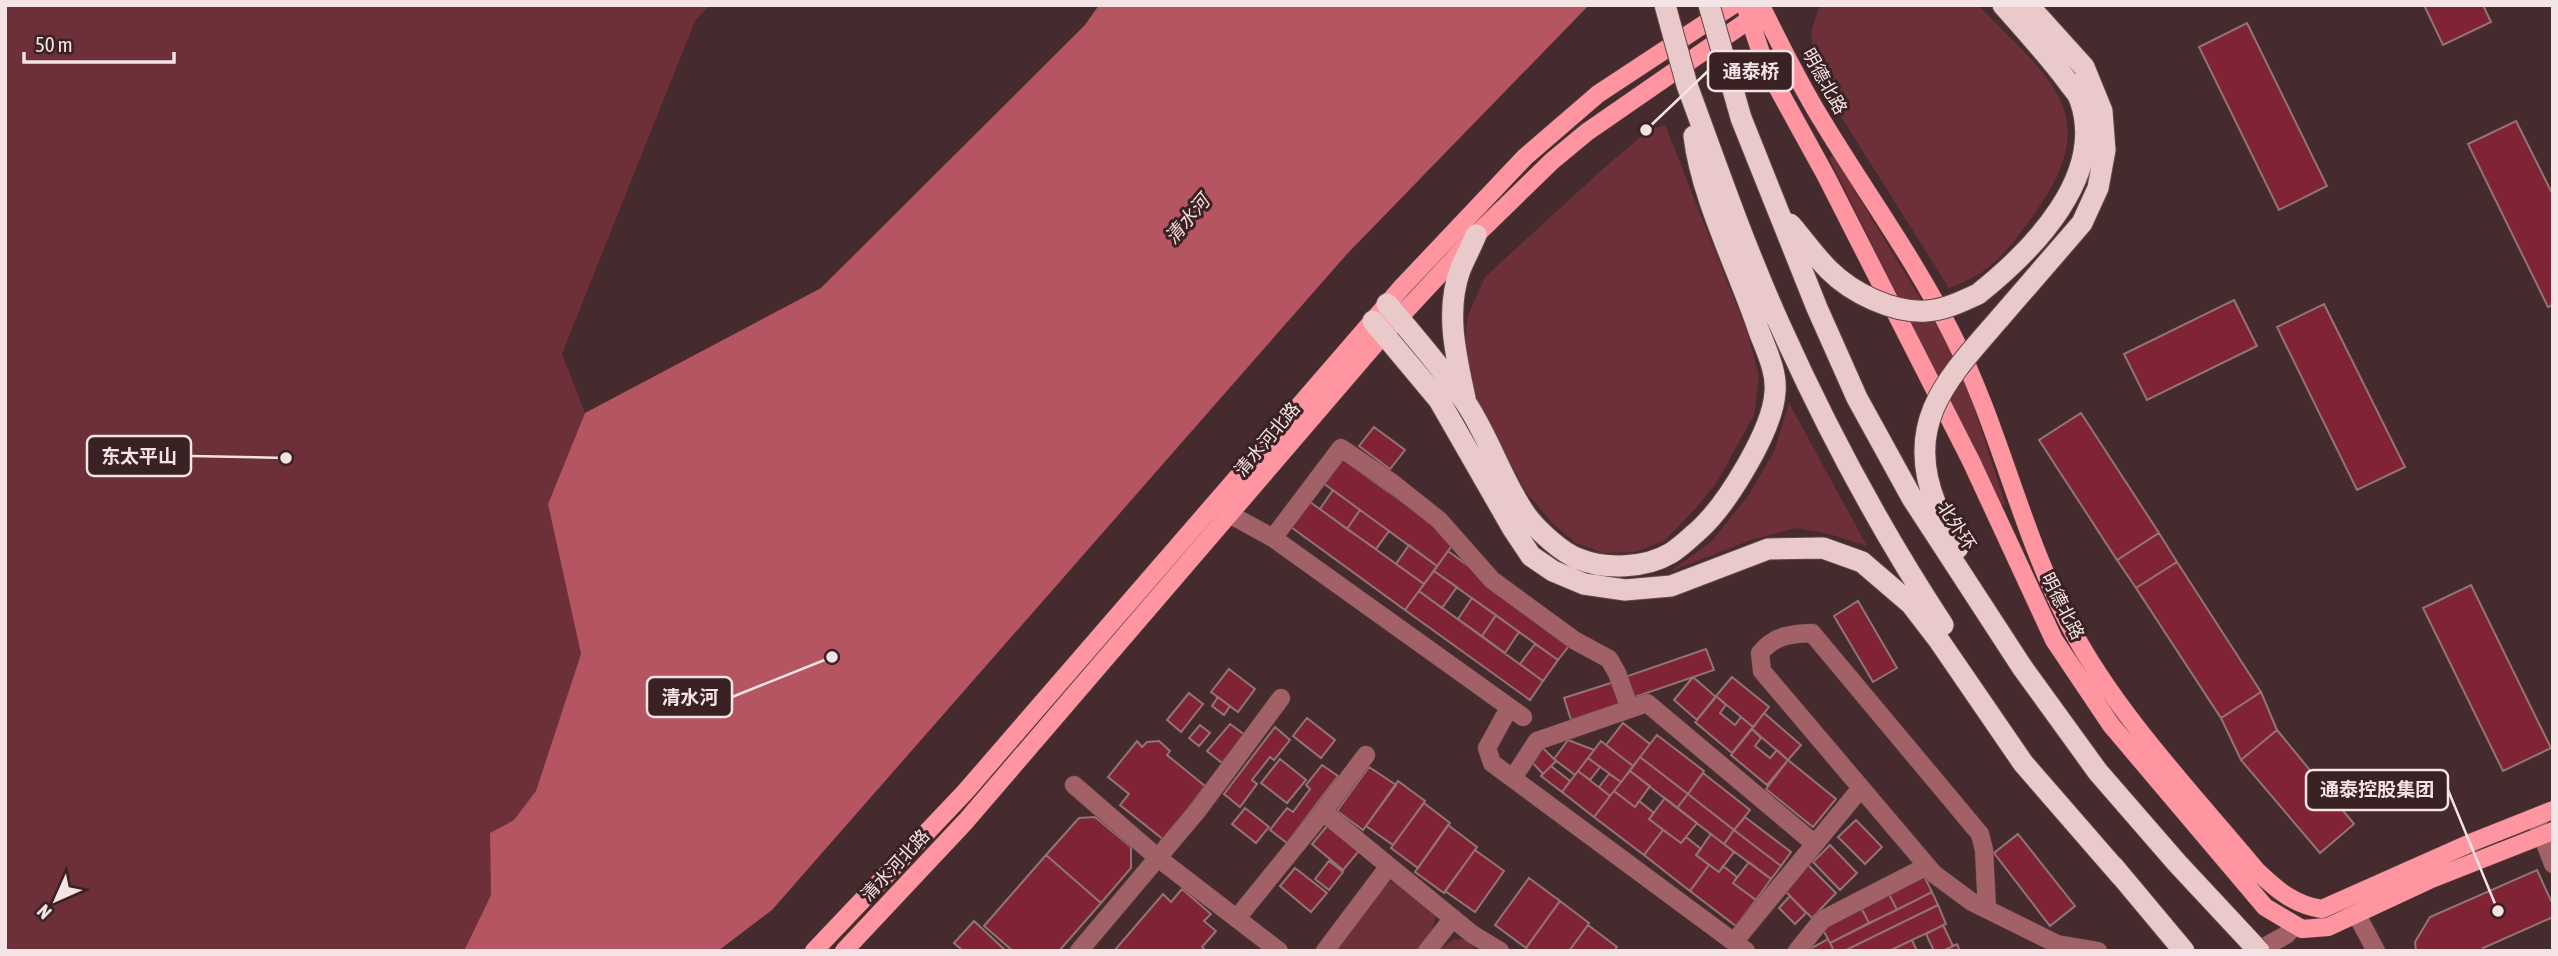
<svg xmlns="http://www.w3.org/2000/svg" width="2558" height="956" font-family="'Asap Condensed','Noto Sans SC',sans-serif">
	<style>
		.green { fill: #6d3038 }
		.water { fill: #b65562 }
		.building { fill: #802435; stroke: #927476; stroke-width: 2 }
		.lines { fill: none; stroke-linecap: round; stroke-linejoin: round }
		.minor-casing { stroke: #61494a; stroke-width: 19 }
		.major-casing { stroke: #61494a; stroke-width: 19 }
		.highway-casing { stroke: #61494a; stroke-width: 23 }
		.minor { stroke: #a16167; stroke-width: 18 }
		.major { stroke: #fe95a0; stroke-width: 18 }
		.highway { stroke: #eac9cb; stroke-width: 21 }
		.highway-bridge-casing { stroke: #61494a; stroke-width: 23; stroke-linecap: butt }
		.highway-bridge { stroke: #eac9cb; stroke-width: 21 }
		.labels { text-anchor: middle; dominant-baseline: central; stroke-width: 6; stroke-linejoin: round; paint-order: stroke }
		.street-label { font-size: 18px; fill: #f5e4e5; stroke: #3a2123 }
		.water-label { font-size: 19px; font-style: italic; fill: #f8dcdd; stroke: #3a2123 }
		.leader { fill: none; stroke: #f5e4e5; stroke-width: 2.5 }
		.callout-dot { fill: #f5e4e5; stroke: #3a2123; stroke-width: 2.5 }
		.callout { fill: #3a2123; stroke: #f5e4e5; stroke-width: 2.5 }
		.callout-label { font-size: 19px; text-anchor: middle; font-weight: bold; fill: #f5e4e5 }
	</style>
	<rect width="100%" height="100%" fill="#452b2d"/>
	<!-- green -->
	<path class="green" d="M5 5H710L695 21 562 354 585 413 548 504 581 654 535 796 514 820 490 833 491 895 464 951H5Z
		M1820 5H1978C2053 82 2108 116 2029 221 2004 255 1990 273 1949 288L1830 99 1815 63 1811 32Z
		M1665 125 1748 334 1759 376 1754 415 1717 482 1697 507 1664 541 1635 552 1603 553 1576 543 1553 524 1526 492 1474 395 1464 359 1467 318 1485 277 1605 167 1649 130Z
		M1833 155 1945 339 1970 395 2006 506 2001 504 1829 158Z
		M1789 403 1867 546 1829 534 1796 528 1751 540 1669 572 1711 542 1748 496 1774 452Z
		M1389 882H1397L1437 913 1431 933 1416 951H1335Z
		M1454 939H1468L1474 945 1473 951H1437Z"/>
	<!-- water -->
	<path class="water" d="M1099 5H1589L1347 254 772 910 718 951H464L491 895 490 833 514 820 536 791 581 654 548 504 585 413 821 288 1085 25Z"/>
	<!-- building -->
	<path class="building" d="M2424 5H2483L2491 22 2443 45Z
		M2247 23 2327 186 2279 210 2199 47Z
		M2516 121 2553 195V305L2548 307 2468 144Z
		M2234 300 2257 346 2147 400 2124 354Z
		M2324 304 2405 467 2357 490 2277 327Z
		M2081 413 2159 533 2117 560 2039 440Z
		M1374 427 1405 450 1390 469 1359 446Z
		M1341 458 1456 540 1437 566 1323 483Z
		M1333 490 1360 510 1347 529 1320 509Z
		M1310 502 1424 584 1405 610 1291 527Z
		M1360 510 1389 531 1376 549 1347 529Z
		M2159 533 2177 562 2136 588 2117 560Z
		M1409 545 1437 566 1424 584 1396 564Z
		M1448 551 1572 642 1558 660 1434 571Z
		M2177 562 2261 692 2221 718 2136 588Z
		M1434 571 1457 587 1442 608 1419 591Z
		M2471 585 2551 748 2503 771 2423 608Z
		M1419 591 1543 681 1530 700 1405 610Z
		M1472 598 1496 615 1482 636 1458 619Z
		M1858 601 1897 668 1873 682 1834 616Z
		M1496 615 1519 632 1505 653 1482 636Z
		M1535 644 1558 660 1543 681 1520 664Z
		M1706 649 1714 670 1629 699 1622 678Z
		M1229 669 1255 689 1238 712 1211 692Z
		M1693 677 1716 697 1697 720 1674 700Z
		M1732 677 1769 707 1753 727 1716 696Z
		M1617 681 1625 702 1571 720 1564 698Z
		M2261 692 2277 730 2241 760 2221 718Z
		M1189 693 1203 704 1181 732 1167 720Z
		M1716 696 1726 705 1720 713 1735 725 1741 717 1753 727 1732 753 1695 722Z
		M1218 697 1230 706 1224 715 1212 706Z
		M1764 713 1801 745 1788 760 1752 729Z
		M1307 718 1335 740 1321 758 1293 736Z
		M1623 723 1650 744 1633 766 1606 745Z
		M1230 724 1245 735 1222 763 1207 751Z
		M1200 725 1210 733 1199 746 1189 738Z
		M1275 727 1290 740 1274 760 1270 757 1252 780 1257 784 1240 807 1224 794Z
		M1752 729 1761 738 1755 746 1770 758 1777 750 1788 760 1767 785 1731 755Z
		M2277 730 2354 824 2320 853 2241 760Z
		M1657 735 1704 771 1688 794 1640 757Z
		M1568 740 1594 750 1575 775 1554 759Z
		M1137 741 1142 747 1147 742 1159 741 1170 751 1167 755 1205 786 1164 840 1120 805 1129 794 1108 777Z
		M1601 741 1633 766 1621 782 1588 758Z
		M1543 748 1556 761 1543 774 1531 761Z
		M1640 757 1688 794 1677 808 1630 771Z
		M1588 758 1600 767 1590 780 1578 771Z
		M1280 759 1306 780 1287 803 1261 783Z
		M1788 760 1836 799 1813 827 1766 789Z
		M1322 765 1338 776 1287 843 1270 830 1287 808 1293 812 1310 789 1306 785Z
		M1551 766 1570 781 1562 792 1541 776Z
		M1369 767 1396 785 1363 830 1337 811Z
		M1578 771 1610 796 1594 817 1562 792Z
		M1630 771 1650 786 1635 807 1614 791Z
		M1703 773 1750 810 1734 830 1688 794Z
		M1609 774 1621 782 1610 796 1599 787Z
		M1398 781 1425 801 1393 845 1366 826Z
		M1614 791 1635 807 1639 801 1654 813 1649 819 1663 830 1644 855 1594 817Z
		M1688 794 1734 830 1724 844 1677 808Z
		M1665 798 1697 823 1681 843 1649 819Z
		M1424 803 1450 823 1418 868 1391 848Z
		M1245 808 1269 827 1256 843 1232 824Z
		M1095 817 1131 847V868L1101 903 1046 855 1079 818Z
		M1745 817 1791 852 1781 866 1734 830Z
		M1856 820 1882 847 1865 864 1838 837Z
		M1448 825 1477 847 1444 893 1415 872Z
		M1327 826 1359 851 1343 870 1312 844Z
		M1663 830 1681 843 1686 837 1701 849 1696 855 1709 865 1690 891 1644 855Z
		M1734 830 1781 866 1771 879 1724 844Z
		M1711 834 1734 852 1719 872 1696 855Z
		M2018 834 2075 906 2050 926 1994 853Z
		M1830 845 1857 873 1840 890 1813 862Z
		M1475 850 1504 871 1475 912 1445 891Z
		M1046 855 1101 903 1059 951H1013L984 926Z
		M1329 861 1343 872 1329 890 1315 879Z
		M1749 862 1771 879 1756 900 1733 883Z
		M1709 865 1719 872 1723 866 1737 877 1733 883 1756 900 1736 926 1690 891Z
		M1808 865 1836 893 1812 918 1784 890Z
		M1295 868 1327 893 1311 912 1280 886Z
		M2537 870 2553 905V917L2483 948 2486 951H2416L2415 942 2430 917Z
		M1924 876 1932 892 1897 910 1889 894Z
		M1529 878 1560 901 1526 948 1495 925Z
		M1182 889 1211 914 1204 921 1216 931 1202 947 1206 951H1114L1163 894 1171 902Z
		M1888 892 1897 910 1869 923 1860 906Z
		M1932 892 1938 905 1844 951H1834L1830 943Z
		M1790 896 1806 913 1795 924 1779 908Z
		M1560 901 1589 923 1588 925 1569 951H1529L1526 948Z
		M1938 905 1946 924 1889 951H1844Z
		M1861 907 1869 923 1830 943 1822 928Z
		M974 921 1006 951H963L954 943Z
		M1588 925 1617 947 1614 951H1569Z
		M1943 925 1953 946 1943 951H1934L1926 934Z
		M1828 939 1834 951H1806Z
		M1912 940 1917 951H1889Z
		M1957 944 1960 951H1943Z"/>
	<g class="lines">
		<defs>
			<path id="minor" d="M1231 515 1273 538 1523 717
				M1273 538 1341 448 1391 482 1439 520 1492 580 1574 640 1609 659 1617 673 1630 709
				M1509 708 1487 748 1492 763 1746 951
				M1366 755 1323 812 1472 934 1500 951
				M1513 778 1537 741 1647 703 1815 844
				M1074 785 1158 858 1279 951
				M2537 822 2553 864
				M2350 902 2376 951
				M1987 909 1984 850 1980 834 1812 633C1790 634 1775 635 1760 653L1762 671 1934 874 1972 902 2057 944 2098 951
				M1237 918 1323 812
				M1734 942 1861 788
				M1079 951 1198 810 1281 698
				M1325 951 1389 866
				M1427 951 1453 918
				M1797 951 1822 920 1927 866
				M2257 951 2286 935 2295 926"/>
			<path id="major" d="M1745 5 1765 65 1826 176 1971 461 2054 640 2111 725 2265 907 2302 929 2328 927 2429 880 2553 831
				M1754 5 1763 10C1782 48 1801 87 1823 122 1866 193 1915 260 1952 334 2000 428 2021 534 2071 628 2117 715 2194 795 2257 871 2276 889 2294 905 2322 909L2475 841 2553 810
				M814 951 965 792 1402 287 1525 157 1598 94 1733 5
				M844 951 966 821 1383 335 1476 235 1552 161 1587 132 1759 13"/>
			<path id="highway" d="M1687 85C1716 164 1744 245 1779 323 1826 428 1880 529 1943 625
				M1978 294C2032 251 2107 176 2080 100 2078 93 2072 88 2068 82 2048 55 2025 30 2003 5
				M1387 304C1414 336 1443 369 1466 403 1490 439 1502 481 1526 515 1537 530 1562 553 1579 559 1606 570 1646 568 1671 553 1681 547 1691 537 1700 529 1727 504 1773 430 1775 392 1777 371 1766 350 1759 331 1739 271 1701 197 1694 136
				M1999 319 2082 223 2098 188 2105 150 2102 111 2084 67 2028 5
				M1373 321 1439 400 1513 529 1531 556 1553 571 1584 584 1625 590 1671 586 1768 549 1823 548 1862 562 1911 604 1938 639 2023 763 2122 877
				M1465 398C1456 356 1445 312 1460 270 1465 258 1471 247 1476 235
				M2113 866 2184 951"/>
		</defs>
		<!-- minor casing -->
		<use href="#minor" class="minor-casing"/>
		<!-- major casing -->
		<use href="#major" class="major-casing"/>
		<!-- highway casing -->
		<use href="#highway" class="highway-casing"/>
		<!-- minor -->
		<use href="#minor" class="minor"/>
		<!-- major -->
		<use href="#major" class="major"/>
		<!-- highway -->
		<use href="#highway" class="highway"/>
		<defs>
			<path id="highway-bridge" d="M1665 5 1687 85
				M1709 5 1741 118 1817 308 1857 398 1912 498 2022 667 2098 772 2177 863 2259 951
				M1790 224C1803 239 1815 256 1829 270 1852 293 1893 313 1926 311 1944 310 1961 302 1978 294
				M1958 548C1951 534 1943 519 1936 505 1903 422 1948 378 1999 319"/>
		</defs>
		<!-- highway-bridge casing -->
		<use href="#highway-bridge" class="highway-bridge-casing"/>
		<!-- highway-bridge -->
		<use href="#highway-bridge" class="highway-bridge"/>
	</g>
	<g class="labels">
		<!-- street labels -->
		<g class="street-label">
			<text transform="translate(1825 81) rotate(61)">明德北路</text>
			<text transform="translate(1267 439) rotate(-50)">清水河北路</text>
			<text transform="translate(1957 526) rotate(57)">北外环</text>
			<text transform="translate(2063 606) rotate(63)">明德北路</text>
			<text transform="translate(895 865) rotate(-47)">清水河北路</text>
		</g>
		<!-- water labels -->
		<g class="water-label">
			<text transform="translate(1187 219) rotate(-50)">清水河</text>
		</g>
	</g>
	<!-- callouts -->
	<path class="leader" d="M1646 130L1708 71M286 458L191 456M832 657L732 697M2498 911L2448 790"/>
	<g class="callout-dot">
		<circle cx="1646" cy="130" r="7"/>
		<circle cx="286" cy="458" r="7"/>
		<circle cx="832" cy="657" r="7"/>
		<circle cx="2498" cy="911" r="7"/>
	</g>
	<g class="callout">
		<rect x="1708" y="51" width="85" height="40" rx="7"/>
		<rect x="87" y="436" width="104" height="40" rx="7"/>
		<rect x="647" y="677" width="85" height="40" rx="7"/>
		<rect x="2306" y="770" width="142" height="40" rx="7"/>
	</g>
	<g class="callout-label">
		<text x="1751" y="78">通泰桥</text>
		<text x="139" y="463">东太平山</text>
		<text x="690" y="704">清水河</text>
		<text x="2377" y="796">通泰控股集团</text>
	</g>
	<!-- border -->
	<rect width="2558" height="956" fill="none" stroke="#f5e4e5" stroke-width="14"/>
	<!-- north arrow -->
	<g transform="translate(56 900) rotate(225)" stroke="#3a2123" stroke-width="5" paint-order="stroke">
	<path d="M0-5L12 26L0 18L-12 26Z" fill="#f5e4e5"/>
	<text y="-10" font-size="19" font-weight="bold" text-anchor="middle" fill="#f5e4e5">N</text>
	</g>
	<!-- scale -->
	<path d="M24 52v10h150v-10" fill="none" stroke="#f5e4e5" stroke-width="3.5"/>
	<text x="35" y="52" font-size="21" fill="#f5e4e5" stroke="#3a2123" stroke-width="5" paint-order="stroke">50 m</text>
</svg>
